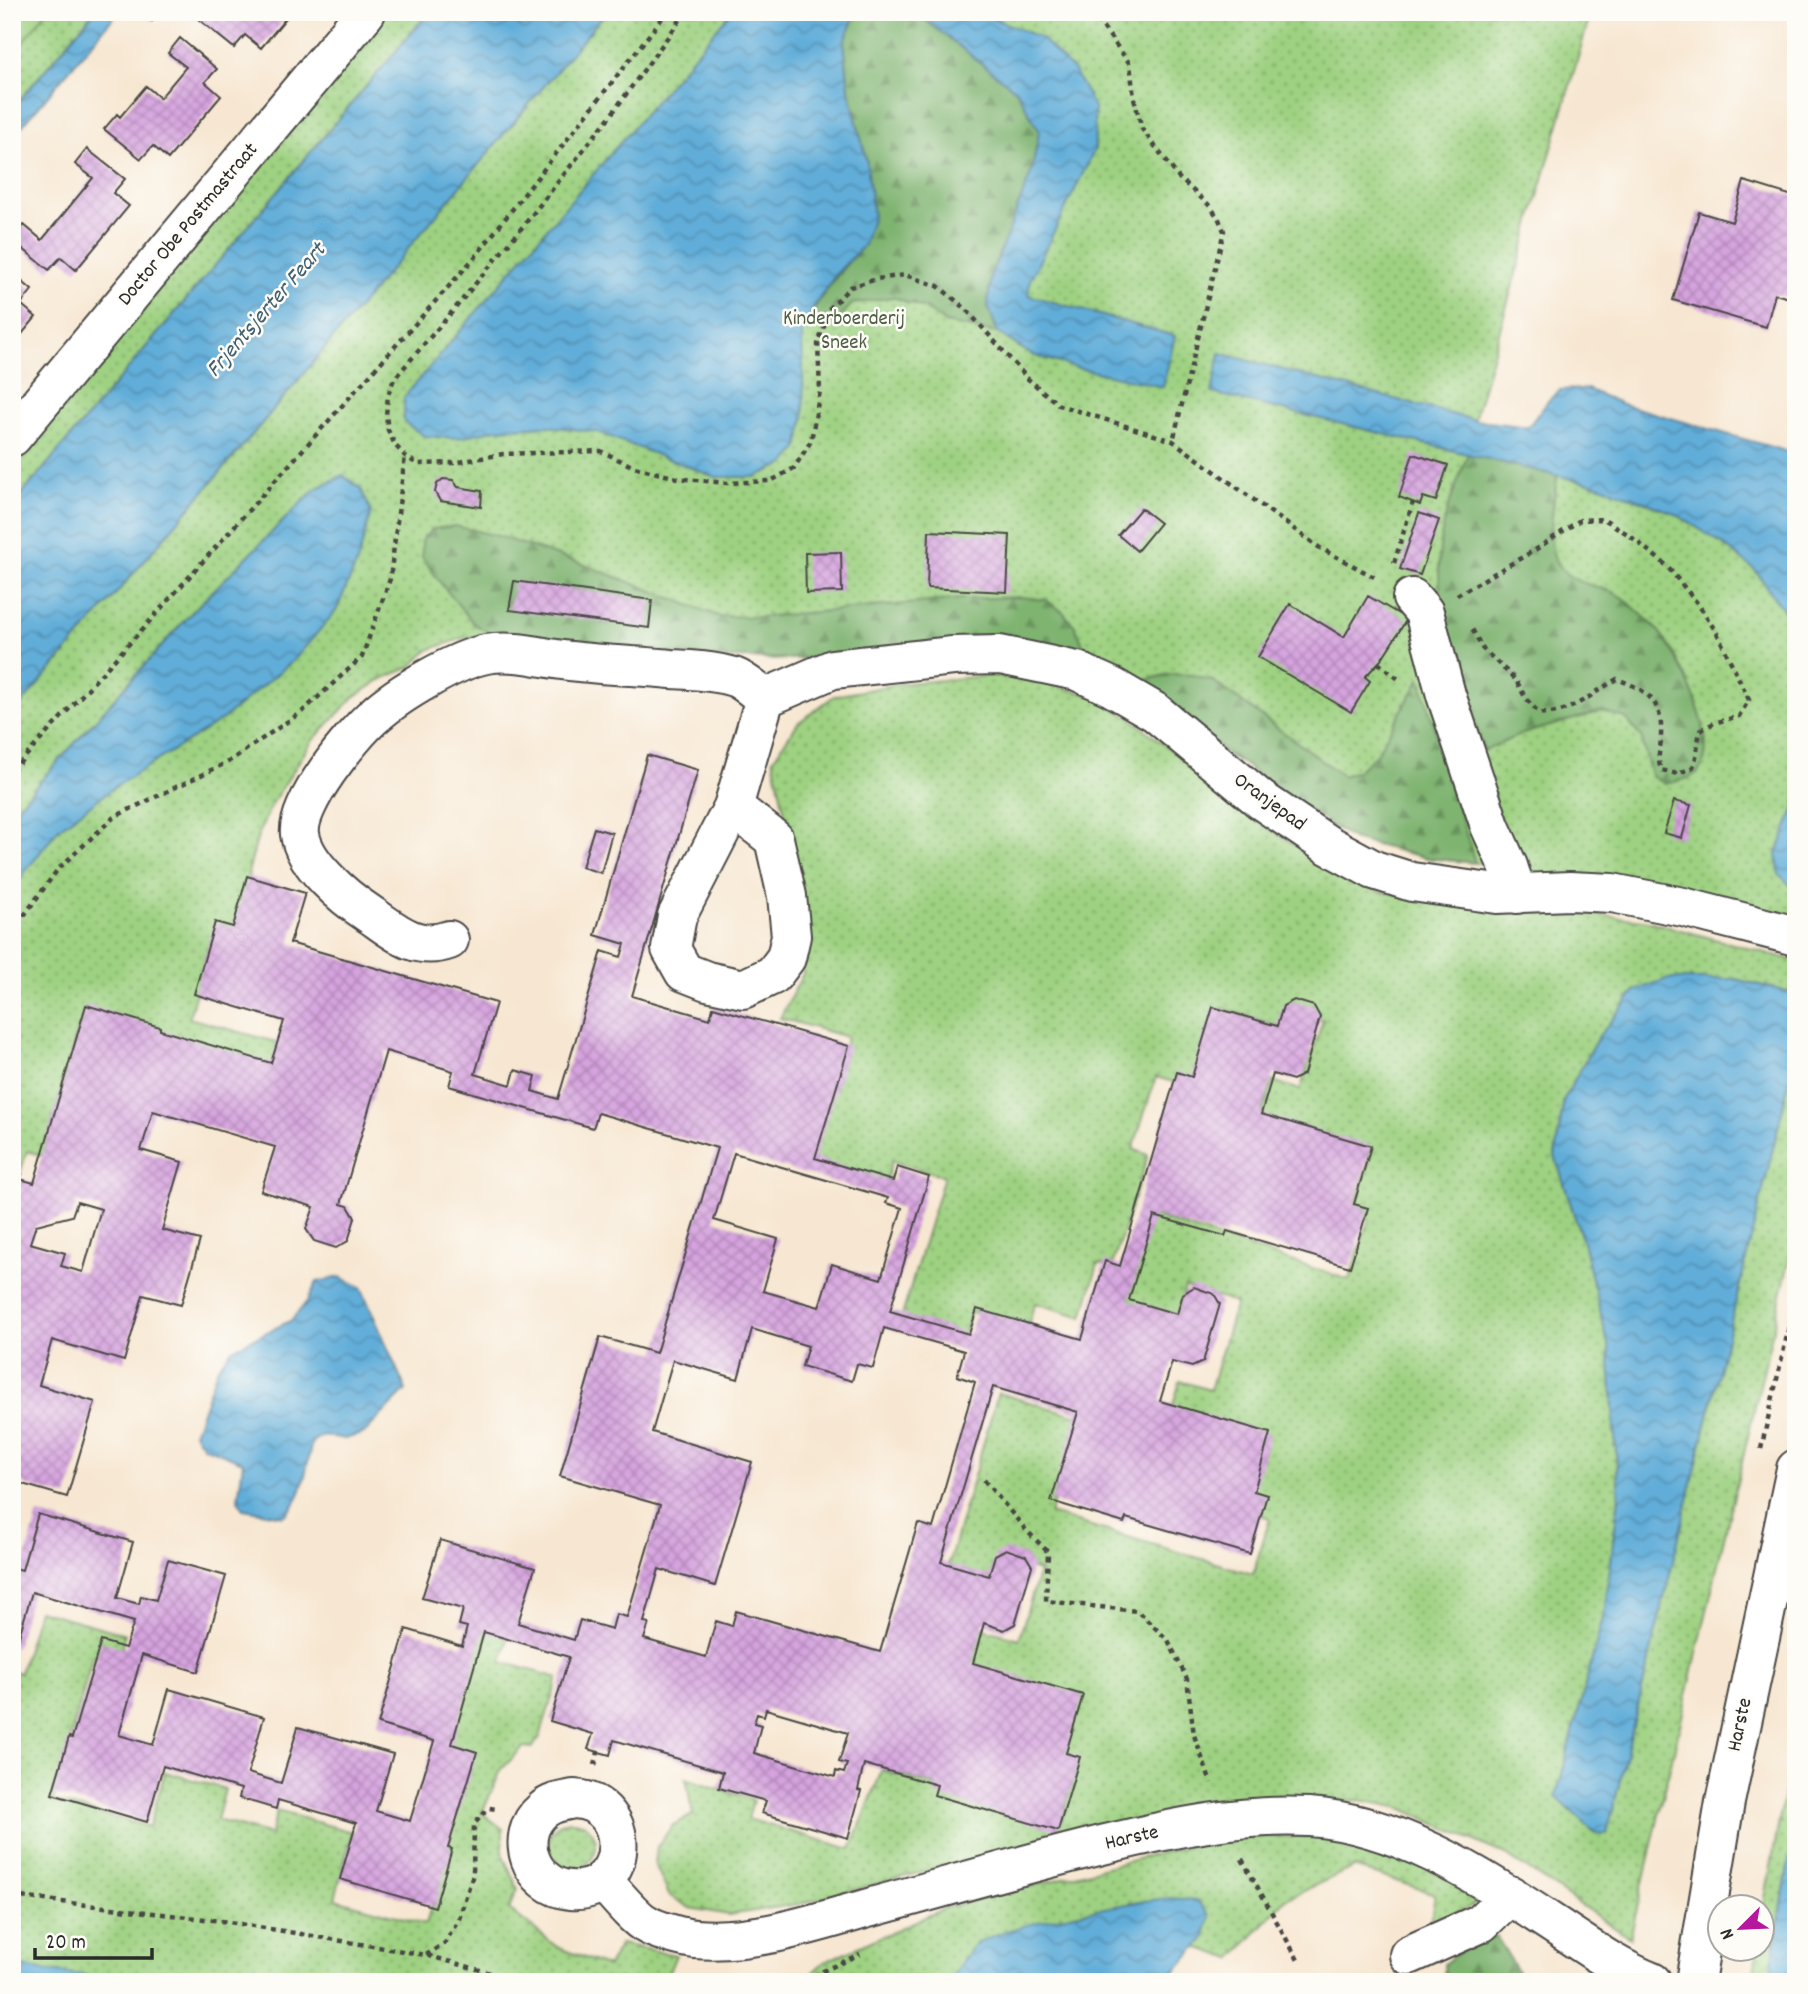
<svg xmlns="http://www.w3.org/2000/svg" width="1808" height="1994" font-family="Dekko,sans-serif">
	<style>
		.grass { fill: url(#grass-dots); stroke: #647e56; stroke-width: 2 }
		.forest { fill: url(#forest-firs); stroke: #546f4d; stroke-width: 2 }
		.garden { fill: #9ed181; stroke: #647e56; stroke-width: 2 }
		.water { fill: url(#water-waves); stroke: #466c82; stroke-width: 2 }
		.building { fill: url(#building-cross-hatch); fill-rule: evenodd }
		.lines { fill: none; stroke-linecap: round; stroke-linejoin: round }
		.minor-casing { stroke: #4a4744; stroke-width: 42 }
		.path { stroke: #4a4744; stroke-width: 4.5; stroke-dasharray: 5 5; stroke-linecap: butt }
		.minor { stroke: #fff; stroke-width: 38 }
		.labels { text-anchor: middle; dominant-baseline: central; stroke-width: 5; stroke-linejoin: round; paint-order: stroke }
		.street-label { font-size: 21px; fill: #2b2b2b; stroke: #fdfcf7 }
		.park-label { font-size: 21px; fill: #4e5d45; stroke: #fdfcf7 }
		.water-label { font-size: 23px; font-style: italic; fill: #415f71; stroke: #fdfcf7 }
	</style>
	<defs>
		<pattern id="grass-dots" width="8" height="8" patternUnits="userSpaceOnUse" patternTransform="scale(1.75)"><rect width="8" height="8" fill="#9ed181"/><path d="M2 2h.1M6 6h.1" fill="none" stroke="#81aa6a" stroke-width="1.8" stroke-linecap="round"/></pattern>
		<pattern id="forest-firs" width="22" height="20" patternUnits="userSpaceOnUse" patternTransform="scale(1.75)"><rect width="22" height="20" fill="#7eb36f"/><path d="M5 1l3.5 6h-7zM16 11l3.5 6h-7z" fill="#67925b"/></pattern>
		<pattern id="water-waves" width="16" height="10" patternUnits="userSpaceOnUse" patternTransform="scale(1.75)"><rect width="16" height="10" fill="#61add9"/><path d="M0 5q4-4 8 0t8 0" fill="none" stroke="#508db0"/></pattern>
		<pattern id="building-cross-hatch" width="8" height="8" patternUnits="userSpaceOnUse" patternTransform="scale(1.75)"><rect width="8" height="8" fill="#d6a3df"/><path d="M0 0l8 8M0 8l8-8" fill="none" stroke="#ae85b5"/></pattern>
	</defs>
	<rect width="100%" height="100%" fill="#fdfcf7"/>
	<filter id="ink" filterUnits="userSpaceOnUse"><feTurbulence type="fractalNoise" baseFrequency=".0143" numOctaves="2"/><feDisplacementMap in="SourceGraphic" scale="14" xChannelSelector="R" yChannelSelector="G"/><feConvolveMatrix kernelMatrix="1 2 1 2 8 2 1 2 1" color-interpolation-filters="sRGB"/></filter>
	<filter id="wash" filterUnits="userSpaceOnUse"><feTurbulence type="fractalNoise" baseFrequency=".00686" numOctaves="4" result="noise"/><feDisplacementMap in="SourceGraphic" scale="28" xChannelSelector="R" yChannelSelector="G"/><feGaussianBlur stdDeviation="1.57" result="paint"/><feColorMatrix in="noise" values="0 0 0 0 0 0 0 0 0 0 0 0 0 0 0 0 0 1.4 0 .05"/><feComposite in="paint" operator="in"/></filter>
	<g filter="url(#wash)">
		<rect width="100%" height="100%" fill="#f7e7d2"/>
		<!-- grass -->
		<path class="grass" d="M46 12H94L12 109V56Z
			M385 12H429L12 506V460Z
			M606 12H1591L1474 420 1220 354 1388 434 1601 486 1675 513 1721 543 1755 570 1786 614 1796 637V805L1777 853 1791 887H1796V923L1548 876 1508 866 1427 858 1002 640 775 660 494 636 463 638 428 650 411 667 382 679 353 698 312 741 272 804 259 832 249 869 247 898 233 946 210 940 189 1018 283 1044 274 1079 79 1025 43 1156 27 1151 15 1190 12 1189V889L59 828 116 786 220 721 294 660 343 475 314 490 194 610 12 813V715L258 428Z
			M995 675 1046 683 1093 696 1131 718 1268 828 1338 872 1380 892 1644 920 1796 961V994L1735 979 1598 1037 1564 1099 1555 1156 1583 1242 1609 1347 1619 1496 1605 1609 1606 1834 1796 1053V1232L1630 1938 1506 1855 1401 1808 1360 1800 1313 1801 1061 1843 953 1864 799 1904 729 1915 690 1908 669 1895 655 1864 657 1847 673 1825 693 1815 686 1778 753 1800 748 1819 851 1849 882 1770 1061 1822 1076 1769 1049 1761 966 1675 980 1628 1019 1639 1039 1571 1005 1560 996 1591 945 1576 998 1393 1078 1416 1050 1514 1253 1574 1270 1518 1247 1511 1167 1426 1180 1381 1210 1390 1236 1303 1185 1287 1174 1325 1123 1310 1153 1216 1349 1280 1369 1219 1353 1213 1371 1155 1260 1119 1273 1081 1300 1090 1323 1020 1291 1010 1284 1028 1223 1008 1197 1089 1156 1077 1133 1149 1148 1155 1112 1266 1098 1264 1083 1317 1035 1303 1027 1329 971 1312 964 1334 902 1316 944 1176 892 1161 884 1187 812 1166 847 1037 780 1018 803 974 802 927 788 828 773 759 798 723 834 696 899 684Z
			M38 1610 125 1634 118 1661 93 1655 53 1801 149 1827 165 1772 225 1789 217 1820 270 1835 277 1811 352 1832 335 1899 426 1924 471 1761 447 1754 481 1629 508 1636 502 1662 558 1678 540 1737 532 1748 523 1747 501 1770 482 1813 503 1829V1855L518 1889 509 1909 557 1947 608 1967 620 1944 676 1955 665 1982H134L34 1969 12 1964V1671L20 1673Z
			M1796 1729V1819L1769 1982H1753L1757 1949 1762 1948 1763 1909Z
			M548 1845a24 24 0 1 1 48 0a24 24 0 1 1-48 0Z
			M1317 1836 1367 1847 1411 1861 1487 1898 1430 1927 1435 1894 1354 1867 1286 1899 1232 1959 1197 1947 1204 1939 975 1945 949 1982H802L824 1962 945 1908 1220 1838Z"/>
		<!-- forest -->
		<path class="forest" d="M862 12H910L928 22 1017 91 1039 131 1032 171 991 275 988 305 998 333 945 323 927 309 893 297 852 304 836 322 805 325C821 294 840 270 864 245L867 163 849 90 844 42 855 15Z
			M1468 454 1557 476C1555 500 1544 545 1558 565 1575 589 1609 584 1628 602 1637 611 1647 619 1656 628 1678 653 1718 734 1702 766 1696 779 1677 781 1665 784L1651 775 1641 737 1625 718 1602 711 1522 734 1484 751C1464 686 1433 616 1440 547 1443 514 1457 484 1468 454Z
			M455 526 498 536 580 563 718 616 760 617 961 599 1021 597 1046 600 1063 612 1075 626 1090 661 721 658 494 636 474 624 442 585 422 557V540L432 529Z
			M1169 674 1193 675 1213 681 1343 776 1357 771 1375 756 1420 679 1475 863 1427 858 1352 839 1277 789 1134 683Z
			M1496 1936 1524 1981 1445 1982 1444 1964 1466 1946Z"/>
		<!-- garden -->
		<path class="garden" d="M12 12H46L12 56Z"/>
		<!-- water -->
		<path class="water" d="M94 12H118L12 138V109Z
			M429 12H606L258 428 12 715V506Z
			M731 12H862L855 15 844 42 849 90 867 163 873 216 864 245 837 273 817 302 802 331 804 419 798 449 785 464 755 477H715L597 432 547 426 496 429 458 438 424 436 404 422V397Z
			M910 12H979L1041 38 1074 71 1094 107 1095 149 1030 280 1028 295 1175 336 1163 387 1078 368 1032 355 998 333 988 305 991 275 1032 171 1039 131 1017 91 928 22Z
			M1220 353 1474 420 1528 427 1548 401 1560 390 1587 389 1622 404 1796 454V637L1786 614 1755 570 1721 543 1674 513 1601 486 1212 393Z
			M343 475 361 489 371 512 357 563 336 611 294 660 220 721 116 786 59 828 12 889V813L194 610 314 490Z
			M1796 805V887H1792L1779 874 1777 853Z
			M1667 979H1735L1796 994V1053L1607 1834 1595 1833 1556 1797 1605 1609 1619 1496 1609 1347 1583 1242 1555 1156 1564 1099 1598 1037 1636 990Z
			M340 1277 361 1287 406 1390 364 1433 345 1439 323 1435 312 1442C306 1466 304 1501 284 1516L244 1509 238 1500 243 1462 203 1446 194 1433 218 1367 232 1349 292 1320 308 1300 317 1282Z
			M1796 1819V1982H1769Z
			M1169 1898 1197 1900 1210 1916 1204 1939 1166 1982H949C957 1971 964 1955 974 1946 997 1925 1133 1902 1169 1898Z
			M12 1964 34 1969 134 1982H12Z"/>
		<g id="blocks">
			<!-- building -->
			<path class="building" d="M141 12H159L152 21Z
				M202 12H291L261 48 245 35 234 48 197 18Z
				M180 38 217 69 205 82 221 96 168 159 153 146 141 159 104 129 117 114 120 117 146 86 160 98 186 67 168 53Z
				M87 149 125 179 113 193 129 206 76 270 61 257 49 270 12 240 24 225 42 240 93 178 75 164Z
				M1744 181 1796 197V300L1775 294 1766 327 1673 300 1699 212 1732 222Z
				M12 273 32 290 21 304 36 317 12 346Z
				M1413 454 1448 465 1436 501 1423 497 1420 505 1399 497Z
				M443 479 453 480 458 487 482 491 481 507 440 501 435 492 437 484Z
				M1141 508 1160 523 1137 551 1118 535Z
				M1419 513 1439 520 1420 575 1400 569Z
				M929 531 1010 535 1007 592 927 588Z
				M841 552 842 592 806 593 805 553Z
				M514 581 652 600 649 628 509 610Z
				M1368 596 1407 619 1381 660 1365 677 1370 681 1351 712 1258 657 1290 604 1344 637Z
				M647 755 698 770 632 996 710 1019 713 1007 849 1046 815 1158 893 1181 897 1167 929 1177 890 1311 969 1334 977 1309 1082 1339 1105 1261 1120 1266 1177 1072 1192 1077 1213 1007 1277 1026 1283 1006 1294 1000 1314 1006 1320 1017 1304 1074 1293 1080 1273 1074 1261 1114 1371 1146 1354 1204 1368 1208 1350 1267 1227 1231 1225 1236 1154 1216 1129 1300 1177 1314 1183 1294 1194 1287 1214 1294 1220 1304 1203 1362 1192 1367 1172 1362 1160 1401 1270 1433 1254 1491 1267 1495 1250 1554 1126 1518 1124 1523 1051 1501 1078 1412 993 1387 941 1562 989 1576 995 1555 1006 1549 1026 1556 1032 1566 1015 1624 1004 1630 984 1623 973 1663 1083 1695 1066 1753 1080 1757 1058 1831 934 1795 937 1785 864 1764 858 1790 861 1791 848 1838 762 1813 766 1801 719 1788 723 1772 614 1740 610 1755 588 1749 593 1734 550 1721 569 1657 484 1632 452 1744 477 1752 448 1848 452 1849 435 1907 340 1879 356 1823 278 1800 276 1809 239 1798 241 1789 163 1766 147 1822 52 1794 69 1737 72 1738 101 1641 125 1648 134 1622 32 1592 16 1647 12 1646V1567L22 1570 38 1514 133 1542 117 1598 139 1604 141 1596 156 1600 168 1560 226 1576 198 1672 142 1655 119 1735 153 1745 169 1689 264 1717 248 1773 281 1783 298 1727 393 1754 376 1811 410 1821 434 1741 378 1724 406 1629 462 1646 467 1627 459 1625 463 1609 422 1598 440 1540 535 1568 518 1623 574 1640 580 1620 612 1629 616 1614 627 1617 660 1505 560 1476 600 1337 656 1353 717 1148 598 1113 593 1128 449 1086 453 1071 386 1051 341 1204 348 1206 355 1218 348 1241 336 1248 314 1241 306 1229 314 1207 261 1191 275 1147 153 1111 141 1150 182 1162 162 1230 200 1240 181 1305 143 1295 124 1361 52 1340 39 1385 95 1402 67 1497 12 1481V1171L22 1174 20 1179 34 1183 86 1005 160 1027V1030L271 1063 284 1021 194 994 215 922 233 927 247 876 305 893 290 943 496 1003 475 1074 511 1085 515 1070 536 1076 532 1091 558 1099 602 951 621 957 625 944 595 935ZM734 1153 888 1198 886 1203 902 1208 881 1279 832 1264 819 1307 763 1291 778 1239 714 1220ZM77 1202 101 1209 83 1272 61 1266 65 1253 30 1243 36 1225 72 1216ZM884 1328 964 1351 957 1376 975 1382 933 1528 918 1523 880 1652 736 1611 732 1626 716 1621 706 1657 644 1639 649 1623 644 1622 659 1569 715 1586 752 1462 652 1432 673 1360 738 1379 752 1329 808 1346 802 1366 852 1381 857 1364 873 1368ZM766 1709 848 1733 839 1762 847 1764 844 1773 836 1771 835 1777 754 1753 761 1725 754 1723 757 1714 764 1716Z
				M1674 801 1691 805 1682 838 1664 833Z
				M594 828 612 833 601 873 582 867Z"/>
		</g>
	</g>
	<g filter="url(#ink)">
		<use href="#blocks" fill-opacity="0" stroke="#4a4744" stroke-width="2"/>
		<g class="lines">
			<defs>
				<path id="minor" d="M12 437 366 12
					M1412 598 1424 612 1446 695 1490 826 1508 866 1517 894
					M765 698 833 669 953 656 1000 655 1077 671 1112 687 1155 712 1261 800 1328 845 1374 870 1412 882 1497 894 1570 891 1612 893 1683 907 1796 936
					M733 807 774 839 787 896 791 936 786 958 773 975 743 989 707 981 684 972 671 949 677 916 733 807 765 698
					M449 940C415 952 395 931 368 913 345 898 304 864 300 834 296 804 352 735 375 715 398 694 455 660 486 654 515 649 542 658 570 661 604 665 637 666 671 669 692 670 714 671 734 677 745 681 756 692 765 698
					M574 1799C635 1802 630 1895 570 1890 531 1887 512 1836 543 1810 552 1802 563 1801 574 1799Z
					M602 1880C613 1891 634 1918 646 1924 655 1930 684 1938 695 1939 755 1944 814 1923 872 1907 949 1886 1024 1864 1102 1845 1168 1829 1240 1813 1309 1817 1396 1823 1479 1875 1550 1922 1584 1944 1615 1967 1652 1982
					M1409 1955 1481 1923 1510 1895
					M1695 1982 1725 1802 1796 1469"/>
			</defs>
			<!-- minor casing -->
			<use href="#minor" class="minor-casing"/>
			<!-- path -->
			<path class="path" d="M686 12 611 115 524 225 452 312 394 379 388 395 386 415 388 430 395 445 405 456 417 464 454 463 503 454 601 451 634 467 677 478 727 483 771 481 794 468 811 441 820 391 818 344 830 308 850 287 877 279 905 275 938 286 965 308 1028 379 1059 405 1173 441 1320 548 1378 579
				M1078 12 1100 23 1130 64 1134 98 1142 129 1179 178 1208 204 1218 217 1224 231 1173 441
				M1394 563 1413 502
				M1457 595 1535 550 1580 520 1604 519 1629 535 1666 565 1698 604 1717 633 1749 700 1739 716 1714 723 1701 730C1696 744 1699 751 1693 767L1678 774 1661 770C1656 754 1661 751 1661 736 1663 701 1647 690 1617 679 1592 693 1569 716 1539 713L1526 699 1516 680 1482 648 1471 627
				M1378 663 1401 681
				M12 771 139 633 475 257 667 12
				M12 932 58 869 114 817 228 762 303 711 362 657 390 579 405 456
				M1761 1449 1796 1296
				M984 1480 1026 1530 1048 1552 1046 1601 1137 1611 1168 1640 1187 1679 1194 1735 1211 1783
				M595 1765 598 1752
				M1242 1859 1298 1960
				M12 1896 229 1922 426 1955 523 1982
				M426 1955 445 1943 459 1919 473 1874 474 1824 489 1808 496 1809
				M805 1982 817 1974 860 1954"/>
			<!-- minor -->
			<use href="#minor" class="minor"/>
		</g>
	</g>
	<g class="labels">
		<!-- street labels -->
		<g class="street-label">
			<text transform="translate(189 225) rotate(-50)">Doctor Obe Postmastraat</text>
			<text transform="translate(1269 803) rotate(36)">Oranjepad</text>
			<text transform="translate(1741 1725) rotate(-78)">Harste</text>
			<text transform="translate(1132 1839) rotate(-13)">Harste</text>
		</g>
		<!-- park labels -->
		<g class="park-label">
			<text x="844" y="320">Kinderboerderij<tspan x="844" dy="24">Sneek</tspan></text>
		</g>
		<!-- water labels -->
		<g class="water-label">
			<text transform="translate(267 311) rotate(-49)">Frjentsjerter Feart</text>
		</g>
	</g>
	<!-- margin -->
	<rect width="1808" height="1994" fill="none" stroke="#fdfcf7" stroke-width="42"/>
	<!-- north arrow -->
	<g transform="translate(1741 1928) rotate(246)"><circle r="33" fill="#fdfcf7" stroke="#a9a8a5" stroke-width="2"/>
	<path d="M0-5L12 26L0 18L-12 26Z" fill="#b5179e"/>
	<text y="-10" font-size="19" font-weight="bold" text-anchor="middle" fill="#2b2b2b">N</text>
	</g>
	<!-- scale -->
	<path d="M35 1948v10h117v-10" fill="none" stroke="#2b2b2b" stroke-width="3.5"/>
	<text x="46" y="1948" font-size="21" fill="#2b2b2b" stroke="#fdfcf7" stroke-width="5" paint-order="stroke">20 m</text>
</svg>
